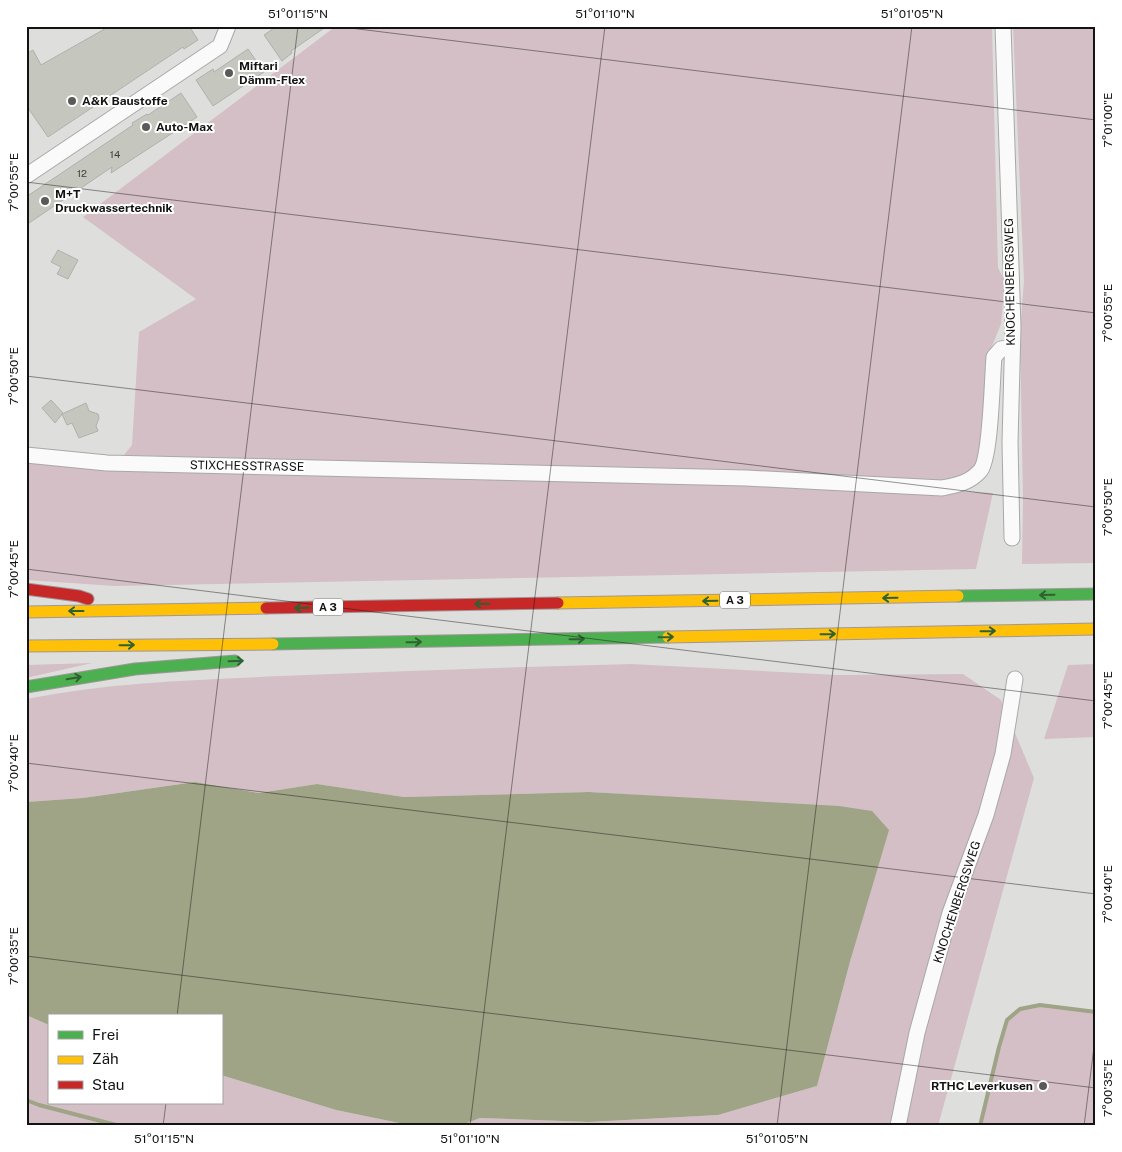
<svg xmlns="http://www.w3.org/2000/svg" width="1122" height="1152" font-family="'Public Sans',sans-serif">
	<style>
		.green { fill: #d4bfc6 }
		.water { fill: #9ea485 }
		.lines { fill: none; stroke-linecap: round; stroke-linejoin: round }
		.stream { stroke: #9ea485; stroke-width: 4 }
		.building { fill: #c5c7be; stroke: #afb0ae }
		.street-casing { stroke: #a8a8a7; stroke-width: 17 }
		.fast-casing { stroke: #a1969a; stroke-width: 13 }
		.slow-casing { stroke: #a1969a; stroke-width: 13 }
		.jam-casing { stroke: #a1969a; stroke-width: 13 }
		.street { stroke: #fafafa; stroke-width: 15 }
		.fast { stroke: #4caf50; stroke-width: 11 }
		.slow { stroke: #ffc107; stroke-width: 11 }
		.jam { stroke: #c62828; stroke-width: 11 }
		.oneway { stroke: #306131 }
		.ticks { fill: none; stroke: #131312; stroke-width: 1; stroke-opacity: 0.45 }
		.poi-dot { fill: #5a5a59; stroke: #fff; stroke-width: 2 }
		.labels { text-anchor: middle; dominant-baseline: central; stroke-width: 4; stroke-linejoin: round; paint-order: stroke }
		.number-label { font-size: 10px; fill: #40403d }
		.shield { fill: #fff; stroke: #5a5a59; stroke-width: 1 }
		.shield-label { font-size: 11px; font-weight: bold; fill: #131312 }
		.poi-label { font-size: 12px; font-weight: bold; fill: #131312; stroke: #fff; text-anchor: start }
		.street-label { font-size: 12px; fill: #131312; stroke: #fff }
		.neatline { fill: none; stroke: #131312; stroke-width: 2 }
		.ticks-label { font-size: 12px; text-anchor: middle; fill: #131312 }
	</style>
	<rect width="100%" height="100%" fill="#dedfdd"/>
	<!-- green -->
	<path class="green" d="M336 26H992L998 268 1005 281 1001 324 988 356 980 453 974 471 941 483 747 473 124 455 132 445 139 332 196 299 83 217Z
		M1013 26H1096V563L1022 564 1023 500 1020 333 1024 280Z
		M26 458 993 493 976 569 115 586 26 580Z
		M92 663 26 678V665Z
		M632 664 837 675 963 674 1001 700 1034 778 938 1126H459L480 1118 589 1122 718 1115 817 1086 851 958 703 799 589 792 404 797 317 784 259 793 195 782 83 798 26 802V699C110 682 196 680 281 676 398 671 515 667 632 664Z
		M1096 664V737L1044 739 1068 665Z
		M1040 1005 1096 1012V1126H980L999 1047 1007 1020 1020 1009Z
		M26 1015 49 1025V1103H221V1075L336 1110 414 1126H26Z"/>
	<!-- water -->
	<path class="water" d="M195 782 259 793 317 784 404 797 589 792 839 806 872 811 889 830 851 958 817 1086 718 1115 589 1122 480 1118 459 1126H414L336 1110 221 1075V1016H49V1025L26 1015V802L83 798Z"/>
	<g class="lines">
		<!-- stream -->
		<path class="stream" d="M26 1100 39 1105 120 1126
			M980 1126 999 1047 1007 1020 1020 1009 1040 1005 1096 1012"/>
	</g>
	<!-- building -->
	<path class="building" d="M110 26H189L198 40 184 49 183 47 48 137 26 105V54L33 50 41 65Z
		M277 26H327L291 51 292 53 282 61 264 35Z
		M248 49 264 72 213 106 196 80 213 69 214 72Z
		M181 93 197 117 111 173 112 167 26 225V197L133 125 132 123 147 114 148 115Z
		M58 250 78 260 68 279 57 274 61 267 51 262Z
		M51 400 63 413 55 423 42 408Z
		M86 403 89 411 98 414 99 418 96 426 98 431 79 438 72 423 67 425 62 414Z"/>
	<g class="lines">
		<defs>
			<path id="street" d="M1003 26 1013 327 1010 442 1012 538
				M26 176 220 46 228 26
				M26 455 107 463 746 478 942 488C957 485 969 483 980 471 991 459 992 378 994 357L1001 349 1012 347
				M898 1126 917 1033 950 913 986 815 1003 754 1015 679"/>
			<path id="fast" d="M958 596 1096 594
				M273 644 668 637
				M26 687 135 669 235 661"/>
			<path id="slow" d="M558 603 958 596
				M26 612 266 608
				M668 637 1096 629
				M26 646 273 644"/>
			<path id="jam" d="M26 589 79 596 88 599
				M266 608 558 603"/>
		</defs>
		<!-- street casing -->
		<use href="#street" class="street-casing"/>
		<!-- fast casing -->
		<use href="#fast" class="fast-casing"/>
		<!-- slow casing -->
		<use href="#slow" class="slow-casing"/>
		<!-- jam casing -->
		<use href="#jam" class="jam-casing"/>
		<!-- street -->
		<use href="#street" class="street"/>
		<!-- fast -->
		<use href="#fast" class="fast"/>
		<!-- slow -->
		<use href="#slow" class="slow"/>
		<!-- jam -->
		<use href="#jam" class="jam"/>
	</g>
	<!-- one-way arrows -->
	<defs><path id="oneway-shaft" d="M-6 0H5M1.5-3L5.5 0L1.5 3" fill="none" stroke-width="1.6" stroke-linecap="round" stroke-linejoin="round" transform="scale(1.25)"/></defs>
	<g class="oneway">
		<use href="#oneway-shaft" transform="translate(1047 595) rotate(179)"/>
		<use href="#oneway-shaft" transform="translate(890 598) rotate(179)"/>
		<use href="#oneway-shaft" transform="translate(710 601) rotate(179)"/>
		<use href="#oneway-shaft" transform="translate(482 604) rotate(179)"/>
		<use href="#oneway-shaft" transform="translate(302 608) rotate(179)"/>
		<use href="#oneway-shaft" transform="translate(76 611) rotate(180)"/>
		<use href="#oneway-shaft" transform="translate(988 631) rotate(-1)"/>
		<use href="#oneway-shaft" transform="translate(828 634) rotate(-1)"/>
		<use href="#oneway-shaft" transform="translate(666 637) rotate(-1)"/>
		<use href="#oneway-shaft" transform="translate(577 639) rotate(-1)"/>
		<use href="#oneway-shaft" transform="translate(414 642) rotate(-1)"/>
		<use href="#oneway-shaft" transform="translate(127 645) rotate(-1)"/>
		<use href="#oneway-shaft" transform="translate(236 661) rotate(-2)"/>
		<use href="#oneway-shaft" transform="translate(74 678) rotate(-10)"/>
	</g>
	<!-- ticks -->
	<path class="ticks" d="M334 26 1096 120M26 182 1096 313M26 376 1096 507M26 569 1096 701M26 763 1096 894M26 956 1096 1088M177 1016 298 26M163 1126 166 1103M470 1126 605 26M777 1126 912 26M1084 1126 1096 1031"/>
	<!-- markers -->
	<g class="poi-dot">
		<circle cx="229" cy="73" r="5"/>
		<circle cx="72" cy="101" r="5"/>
		<circle cx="146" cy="127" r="5"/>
		<circle cx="45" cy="201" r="5"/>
		<circle cx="1043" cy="1086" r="5"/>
	</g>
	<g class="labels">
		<!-- number labels -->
		<g class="number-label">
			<text x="115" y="154">14</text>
			<text x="82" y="173">12</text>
		</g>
		<!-- shield labels -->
		<g class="shield">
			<rect x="720" y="591.5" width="30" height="17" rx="4"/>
			<rect x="313" y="598.5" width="30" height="17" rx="4"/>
		</g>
		<g class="shield-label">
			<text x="735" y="600">A 3</text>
			<text x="328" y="607">A 3</text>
		</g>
		<!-- poi labels -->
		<g class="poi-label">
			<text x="239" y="66">Miftari<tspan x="239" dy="14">Dämm-Flex</tspan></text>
			<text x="82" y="101">A&amp;K Baustoffe</text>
			<text x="156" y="127">Auto-Max</text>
			<text x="55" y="194">M+T<tspan x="55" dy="14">Druckwassertechnik</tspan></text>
			<text x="1033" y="1086" text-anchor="end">RTHC Leverkusen</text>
		</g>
		<!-- street labels -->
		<g class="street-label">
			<text transform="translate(1010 282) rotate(-91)">KNOCHENBERGSWEG</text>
			<text transform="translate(247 466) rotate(1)">STIXCHESSTRASSE</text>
			<text transform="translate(957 902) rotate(-72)">KNOCHENBERGSWEG</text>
		</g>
	</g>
	<!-- border -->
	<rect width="1122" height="1152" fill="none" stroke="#ffffff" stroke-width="55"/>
	<!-- legend -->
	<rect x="48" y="1014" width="175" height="90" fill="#ffffff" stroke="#a1a1a0"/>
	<rect x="58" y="1031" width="25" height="8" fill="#4caf50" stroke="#a1a1a0"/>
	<text x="92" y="1040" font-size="15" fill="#131312">Frei</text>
	<rect x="58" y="1056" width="25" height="8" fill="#ffc107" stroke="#a1a1a0"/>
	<text x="92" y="1064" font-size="15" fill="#131312">Zäh</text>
	<rect x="58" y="1081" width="25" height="8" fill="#c62828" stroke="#a1a1a0"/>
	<text x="92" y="1090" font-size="15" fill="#131312">Stau</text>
	<rect x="28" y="28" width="1066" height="1096" class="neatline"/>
	<g class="ticks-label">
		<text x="298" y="18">51°01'15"N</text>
		<text x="605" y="18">51°01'10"N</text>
		<text x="912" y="18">51°01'05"N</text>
		<text transform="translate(1108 120) rotate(-90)" y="4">7°01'00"E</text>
		<text transform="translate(14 182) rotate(-90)" y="4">7°00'55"E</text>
		<text transform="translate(1108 313) rotate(-90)" y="4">7°00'55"E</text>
		<text transform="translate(14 376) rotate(-90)" y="4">7°00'50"E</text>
		<text transform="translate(1108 507) rotate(-90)" y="4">7°00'50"E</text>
		<text transform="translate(14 569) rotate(-90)" y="4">7°00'45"E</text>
		<text transform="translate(1108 700) rotate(-90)" y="4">7°00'45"E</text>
		<text transform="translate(14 763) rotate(-90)" y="4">7°00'40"E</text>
		<text transform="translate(1108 894) rotate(-90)" y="4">7°00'40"E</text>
		<text transform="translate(14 956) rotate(-90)" y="4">7°00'35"E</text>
		<text transform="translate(1108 1088) rotate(-90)" y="4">7°00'35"E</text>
		<text x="164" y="1143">51°01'15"N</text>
		<text x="470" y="1143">51°01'10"N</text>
		<text x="777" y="1143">51°01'05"N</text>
	</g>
</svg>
